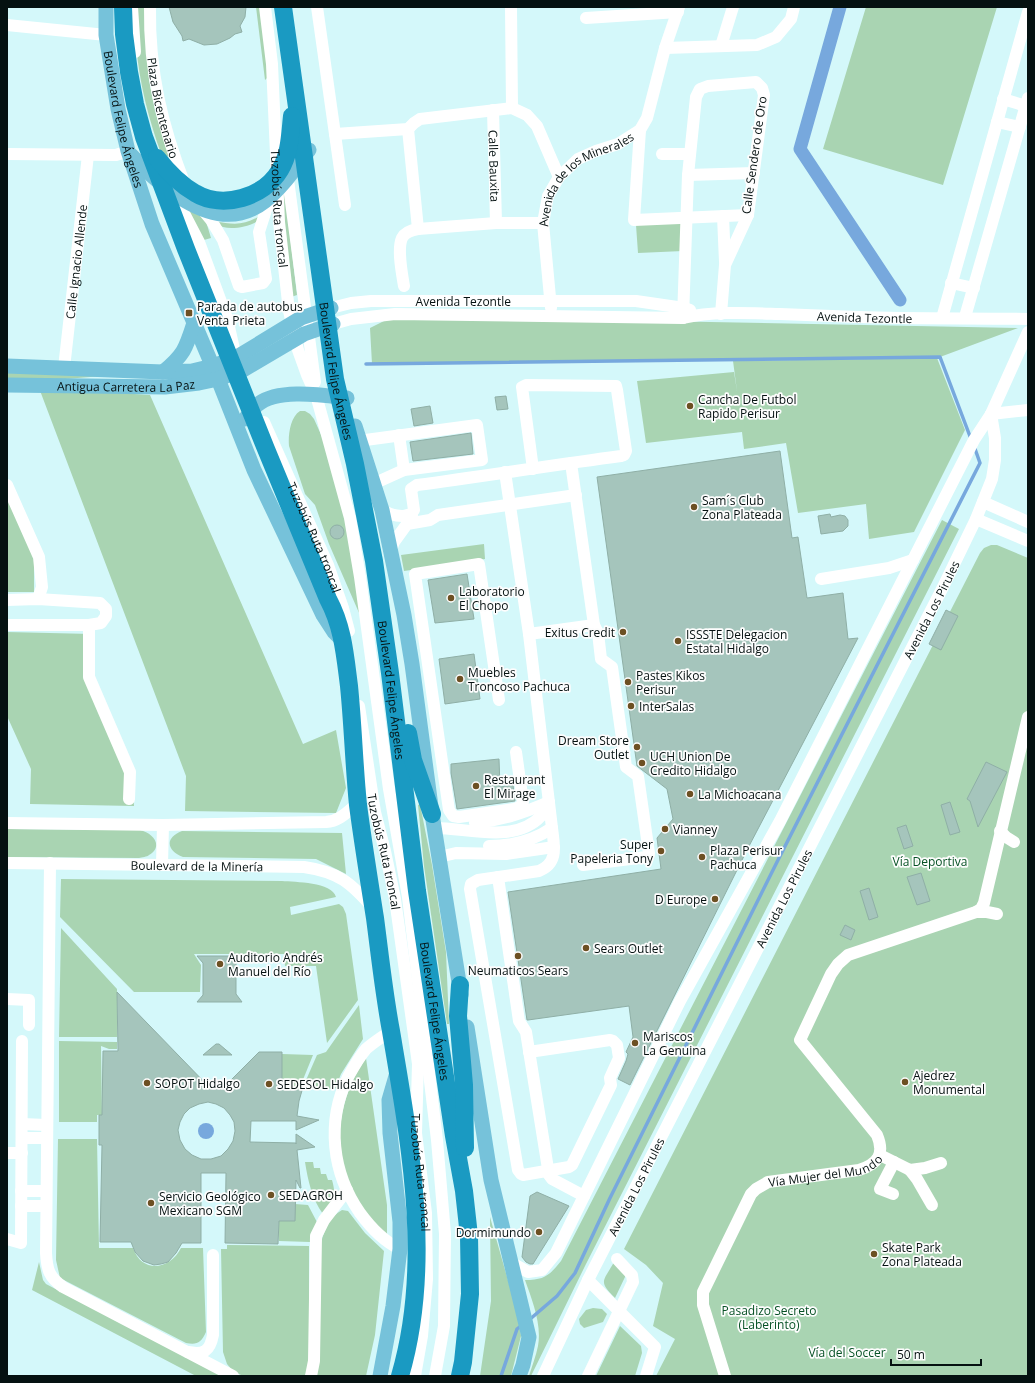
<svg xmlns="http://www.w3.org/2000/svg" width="1035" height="1383" font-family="'Open Sans',sans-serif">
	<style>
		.green { fill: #a9d4b2 }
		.water { fill: #77a8dd }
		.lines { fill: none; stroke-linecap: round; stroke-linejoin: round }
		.stream { stroke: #77a8dd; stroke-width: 3.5 }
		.canal { stroke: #77a8dd; stroke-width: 13 }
		.building { fill: #a5c5bc; stroke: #8fafa6; fill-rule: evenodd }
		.minor { stroke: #fff; stroke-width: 12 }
		.major { stroke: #76c2da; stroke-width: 15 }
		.highway { stroke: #1a9ac2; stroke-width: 18 }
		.poi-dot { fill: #6d5023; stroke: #fdfdfd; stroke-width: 1.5 }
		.labels { text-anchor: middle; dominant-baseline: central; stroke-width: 3.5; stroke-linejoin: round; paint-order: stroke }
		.street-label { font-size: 12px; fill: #051111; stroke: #fdfdfd }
		.poi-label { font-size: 12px; fill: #051111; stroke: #fdfdfd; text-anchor: start }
		.park-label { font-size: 12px; fill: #065125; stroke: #fdfdfd }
	</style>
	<rect width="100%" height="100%" fill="#d4f8fa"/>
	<!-- green -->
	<path class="green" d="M136 7H146L149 80 155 111 169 156 166 157 162 156C149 121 139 82 136 44 136 32 136 19 136 7Z
		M256 7H261L270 75 265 80Z
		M866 7H997L943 185 823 149Z
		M285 193 297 295 291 297 281 197Z
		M188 210 205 218 211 238 204 240Z
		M261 215 260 220C250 226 234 230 223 227 220 226 217 223 215 221 233 225 245 226 261 215Z
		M682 223 683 251 638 253 636 225Z
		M394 316 1018 328 940 357 372 364 370 328Z
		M937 358 965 430 914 532 869 539 866 504 798 513 786 443 744 449 742 432 646 443 637 381 734 372 737 391 733 361Z
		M7 369 116 375 65 379H7Z
		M39 388 150 395 303 744 336 730 346 788 336 813 185 811 186 776Z
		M300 411H305L310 414 314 419 327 448 338 481 363 622 329 544 315 505 305 494 289 446C288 436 290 417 300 411Z
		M7 493 34 555V592H7Z
		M942 520 959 529 586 1264 531 1376H529C532 1366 536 1356 538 1346 542 1324 532 1300 525 1280 544 1280 549 1276 561 1261Z
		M484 544 485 559 404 571 401 555Z
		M991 545H997L1028 558V1376H656L675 1339 653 1326 663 1283 646 1265 624 1249 980 553 984 548Z
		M7 632 92 634 94 683 133 770 134 806 30 804 31 769 7 716Z
		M420 804 432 865 446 952 449 1024H447L424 866 418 805Z
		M7 829 140 830C153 833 164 846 149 855 147 857 142 857 139 858L7 857Z
		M182 831 342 833 346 874 316 859 183 857C167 851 164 838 182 831Z
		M61 879 282 881C295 882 332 882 336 897L290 907 291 915 339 904 343 907 346 914 358 1000 327 1043 316 966H285L284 954H194L201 965 200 992H134L60 917Z
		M61 928 117 989V1037H59Z
		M359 1005 363 1039 341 1074 335 1089 303 1087 317 1055 326 1052Z
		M59 1041 117 1042V1049H109L101 1046 102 1115H97V1122H59Z
		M282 1054 313 1055 300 1087H282Z
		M366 1058 387 1205V1236C379 1228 369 1219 362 1209 335 1170 333 1119 355 1076 358 1070 362 1064 366 1058Z
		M58 1139H97L99 1248H133C142 1274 170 1270 181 1248H203L206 1332C201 1343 197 1345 186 1343L60 1278 56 1260Z
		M305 1162H313L314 1168H320L321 1174H326L328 1180H332C337 1197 333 1200 323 1214 312 1199 308 1181 305 1162Z
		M295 1204 308 1205 318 1224 311 1235 310 1242 279 1241V1221H295Z
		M342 1210 348 1211 365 1233 384 1251 375 1335 366 1376H316L320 1247C323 1233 329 1217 342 1210Z
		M490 1217 519 1319 521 1336 511 1376H480L491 1301Z
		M227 1245 309 1246V1365L305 1376H243L233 1371 227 1364 223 1352 221 1249H227Z
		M39 1262 43 1280 46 1284 222 1376H196L32 1290Z
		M614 1262 625 1274V1277L615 1298C598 1281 603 1282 614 1262Z
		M593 1308 602 1309 607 1314 603 1322 584 1328 580 1324 579 1319 586 1310Z
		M620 1326 641 1346 642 1353 635 1376H596Z"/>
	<!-- water -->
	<path class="water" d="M198 1131a8 8 0 1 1 16 0a8 8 0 1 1-16 0Z"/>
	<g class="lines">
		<!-- stream -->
		<path class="stream" d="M366 364 940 357 971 439
			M529 1320 557 1296 575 1273 610 1198 778 860 980 463 974 446
			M501 1376 517 1329 522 1325"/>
		<!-- canal -->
		<path class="canal" d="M840 7 800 149 900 300"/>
	</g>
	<!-- building -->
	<path class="building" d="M169 7H246L245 17 240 26 242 32 235 34 230 38 217 44 204 45 189 39 183 41 182 36 173 22Z
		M506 396 508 409 497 410 495 397Z
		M430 406 433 423 414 426 411 409Z
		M471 433 473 454 413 461 410 442Z
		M780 451 792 538 798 537 807 598 843 593 848 639 858 638 748 848 630 1085 618 1079 626 1061 628 1054 626 1052 633 1037 629 1006 528 1020H527L508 892 661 869 657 838 673 819 667 789 637 766 597 477Z
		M830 514 831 517 840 515 845 516 848 520V526L843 531 821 534 818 516Z
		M330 532a7 7 0 1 1 14 0a7 7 0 1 1-14 0Z
		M467 574 474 619 435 623 428 580Z
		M946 610 958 616 941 650 929 644Z
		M474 654 480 699 445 704 439 659Z
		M499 759 500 787 513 785 515 801 457 809 451 773V764Z
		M986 762 1007 772 978 827 970 801 967 799Z
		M950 802 960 832 950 835 941 805Z
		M906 825 913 846 904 849 897 828Z
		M921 873 930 901 917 905 907 877Z
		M869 888 878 917 869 920 860 891Z
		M845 925 855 930 851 940 840 935Z
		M197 956H243L236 963V994L242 1002H197L203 995V963Z
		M117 992 211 1089H222L259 1052H282V1087H303L299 1101 297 1116 319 1120 296 1130V1121H251L250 1142 296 1143V1144V1134L315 1147 297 1150 301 1188H300L296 1180 295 1221H279L278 1244 225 1243 226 1173H201V1243H182L176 1253 168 1262 161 1264 154 1265 143 1261 135 1252 131 1242H100L102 1145H99V1115H102L103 1051H118ZM208 1102 216 1104 224 1108 230 1115 234 1122 235 1131 233 1141 228 1149 221 1156 211 1159H201L192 1155 185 1149 180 1140 178 1130 180 1122 184 1114 190 1108 199 1104Z
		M216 1044H219L232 1055H203Z
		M537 1192 569 1206 533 1264H530L526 1262 522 1257 530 1196Z"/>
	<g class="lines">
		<!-- minor -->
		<g class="minor">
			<path d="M132 7 135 52"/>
			<path id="s1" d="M150 7C149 72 162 125 185 185"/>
			<path id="s2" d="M265 7 272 64 279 222 289 311 298 350 307 375 316 395 350 518 360 577 389 789 408 897 437 1140 445 1234 444 1326 435 1376"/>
			<path d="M317 7 345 205"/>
			<path d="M511 7 512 108"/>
			<path d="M586 18 678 12"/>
			<path d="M7 25 106 35"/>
			<path d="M721 46 733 7"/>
			<path d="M665 48 757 45 776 37 791 19 794 7"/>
			<path d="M1003 99 1026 106"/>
			<path id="s3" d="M493 110 496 223"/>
			<path d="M997 122 1020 127"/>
			<path d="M408 129 418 229"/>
			<path d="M640 130 634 220 748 215"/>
			<path d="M335 134 408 129 414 123 420 119 512 108 527 115 537 126 559 177"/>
			<path d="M7 154 116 155 128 151"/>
			<path d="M662 154H690"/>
			<path d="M287 172 315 382"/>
			<path d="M688 175 754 173"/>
			<path d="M173 192 199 242 227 318 234 349 237 357"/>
			<path d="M201 208 211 220 223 240 239 286 242 287 263 283 266 279 259 232 267 207 274 195"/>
			<path d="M723 216 725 262"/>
			<path d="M951 283 974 288"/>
			<path d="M404 286C402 274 397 249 402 238 405 232 412 230 418 229L496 223H543"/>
			<path id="s4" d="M331 308 351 303 371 301H636L684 308 690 310"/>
			<path id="s5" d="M551 308 543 223 548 196 559 177 578 159 596 151 618 144 640 130 647 118 665 48 679 7"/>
			<path d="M965 317 1028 98"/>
			<path d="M683 318 688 175 696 97 700 89 708 86 756 82 762 88 764 95 748 215 725 265 721 314"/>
			<path d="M942 318 1028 12"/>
			<path id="s6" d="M333 324 351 319 395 314 683 318C714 311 748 313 780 314 806 315 832 316 858 317 915 319 971 318 1028 319"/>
			<path id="s7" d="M64 368 88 155"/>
			<path d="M991 414 1028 410"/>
			<path id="s8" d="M264 422 328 565 343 608 349 631"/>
			<path d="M399 435 404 470"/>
			<path d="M358 441 477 425 482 460 404 470 373 484"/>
			<path d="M571 463 594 625 598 633 601 659 612 667 626 767 638 776 649 853 648 856 646 857 583 865"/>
			<path d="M505 472 529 634 552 828C554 845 559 863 539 871L478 880 471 884 470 889 518 1170 521 1174 523 1175 569 1167 572 1165 611 1085 610 1078 619 1058 617 1045 613 1041 610 1040 529 1052"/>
			<path d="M7 485 39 557 42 587 38 599"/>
			<path d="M983 502 1028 522"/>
			<path d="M382 510C393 516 400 517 412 515"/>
			<path d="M405 516 411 514 414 510 411 489 417 485C485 476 553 465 621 456L624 455 626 451 617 390 616 386 526 385 522 387 533 469"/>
			<path d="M976 519 1028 541"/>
			<path d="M391 550 394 542 407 524 430 520 438 515 576 495"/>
			<path d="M821 579 889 568 913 560"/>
			<path d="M7 600 38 599 100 603 106 609V616L101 623 89 625H7"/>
			<path d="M89 625V677L130 772 129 799"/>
			<path d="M529 634 594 625"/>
			<path d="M499 700 479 564 415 574 449 810 453 816 459 817 514 809 520 807 523 802 516 752"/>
			<path id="s9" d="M359 706 375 812 385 851 395 899 418 1064 416 1133 426 1213 427 1279 422 1336 415 1376"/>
			<path d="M7 823 163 825 326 822C340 821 348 811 358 803"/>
			<path d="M475 823C503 820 523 813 549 802"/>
			<path d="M435 828C468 828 515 844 541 816 545 812 547 807 549 802"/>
			<path d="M1000 831 1006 837 1014 842"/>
			<path d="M489 846C513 846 533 841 552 828"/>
			<path d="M439 857 456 853 506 854 554 847"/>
			<path id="s10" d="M7 863 304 867C339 872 351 883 373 908"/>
			<path d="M50 863 46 1253C47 1270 49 1277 63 1287L233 1376"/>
			<path d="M162 865 163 825"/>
			<path d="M498 877 519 1021 526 1032 549 1175 552 1179 584 1196"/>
			<path d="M976 912H987L997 914"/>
			<path d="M7 999 29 1000V1025"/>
			<path d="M391 1031C382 1037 374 1042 366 1049 359 1057 353 1068 348 1077 326 1122 332 1173 360 1213 371 1228 383 1241 400 1249"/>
			<path d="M22 1124 46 1125"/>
			<path d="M22 1138H46"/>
			<path d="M7 1153H22"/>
			<path d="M880 1155 910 1170 925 1168 941 1163"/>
			<path d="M910 1170 917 1179 932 1205"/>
			<path d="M21 1191H46"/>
			<path d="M893 1194 880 1189 894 1162"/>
			<path d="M21 1206H46"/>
			<path d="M7 1239 21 1243 22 1041"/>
			<path d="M512 1263 528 1272 542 1270 556 1253 680 1001 780 821 974 440 991 414 1028 332"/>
			<path d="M588 1280 655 1347 646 1376"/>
			<path d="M188 1352C204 1355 210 1351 213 1335V1255"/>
			<path d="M311 1376 314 1361 316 1236 324 1220 347 1190"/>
			<path id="s11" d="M543 1376 588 1280 944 585 976 519 992 479 995 460V438L991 414"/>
			<path d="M588 1376 633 1282 632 1275 617 1259"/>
			<path id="s12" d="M725 1376 703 1305V1292L751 1194 756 1189 768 1182 859 1170C878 1164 885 1154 877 1135L800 1040 831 974 838 964 848 955 976 912 981 909 984 903 1028 717"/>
		</g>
		<!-- major -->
		<g class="major">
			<path id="s13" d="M106 7V35L118 109 128 151 152 224 218 379 254 470 323 615 334 632 342 640"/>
			<path d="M131 155C163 189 218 238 265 201 282 188 295 168 309 150"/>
			<path d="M7 366 163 372 192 371 213 366 237 357 301 318 331 308"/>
			<path d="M163 372C184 355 186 348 194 323"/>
			<path id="s14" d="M7 385 165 387 199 383 218 379 243 370 304 334 333 324"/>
			<path d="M245 419C249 415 253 409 257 405 277 388 322 395 347 398"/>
			<path d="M355 426 382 510 404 615 412 664 432 814 461 995"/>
			<path d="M467 1027 491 1180 529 1337 523 1365 519 1376"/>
			<path d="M380 1376 393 1306 400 1249V1222L390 1133 389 1100 398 1069"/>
		</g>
		<!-- highway -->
		<g class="highway">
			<path d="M123 7 124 34 129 72 135 104 144 137 186 249 266 449 328 599C343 627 345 655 349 686 353 726 354 765 358 805 363 843 369 880 375 918 380 956 384 994 391 1031 410 1144 433 1264 400 1376"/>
			<path id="s15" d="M283 7 335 379 355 464 374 561 390 673 417 891 454 1136 464 1191 469 1236 470 1294 463 1362 460 1376"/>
			<path d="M157 158C168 172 179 184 195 193 223 210 264 197 280 170 290 154 290 134 292 116"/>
			<path d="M408 733 413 760 432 814"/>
			<path d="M460 985 458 1016 464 1085 465 1148"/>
		</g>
	</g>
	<!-- markers -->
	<g class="poi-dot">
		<rect x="185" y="309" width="8" height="8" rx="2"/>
		<circle cx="690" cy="406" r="4"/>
		<circle cx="694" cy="507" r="4"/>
		<circle cx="451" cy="598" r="4"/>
		<circle cx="623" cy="632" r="4"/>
		<circle cx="678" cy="641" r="4"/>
		<circle cx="460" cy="679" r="4"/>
		<circle cx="628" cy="682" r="4"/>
		<circle cx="631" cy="706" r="4"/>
		<circle cx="637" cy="747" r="4"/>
		<circle cx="642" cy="763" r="4"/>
		<circle cx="476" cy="786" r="4"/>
		<circle cx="690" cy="794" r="4"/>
		<circle cx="665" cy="829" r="4"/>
		<circle cx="661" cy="851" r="4"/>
		<circle cx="702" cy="857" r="4"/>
		<circle cx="715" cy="899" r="4"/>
		<circle cx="586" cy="948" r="4"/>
		<circle cx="518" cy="956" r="4"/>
		<circle cx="220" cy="964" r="4"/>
		<circle cx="635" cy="1043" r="4"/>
		<circle cx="905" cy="1082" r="4"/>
		<circle cx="147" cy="1083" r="4"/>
		<circle cx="269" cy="1084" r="4"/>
		<circle cx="271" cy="1195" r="4"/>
		<circle cx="151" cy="1203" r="4"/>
		<circle cx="539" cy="1232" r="4"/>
		<circle cx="874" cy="1254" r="4"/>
	</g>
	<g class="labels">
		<!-- street labels -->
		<g class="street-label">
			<text stroke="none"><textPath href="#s1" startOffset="102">Plaza Bicentenario</textPath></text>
			<text stroke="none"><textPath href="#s13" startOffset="114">Boulevard Felipe Ángeles</textPath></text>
			<text transform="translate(754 155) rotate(-82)">Calle Sendero de Oro</text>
			<text stroke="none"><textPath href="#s3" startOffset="56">Calle Bauxita</textPath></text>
			<text stroke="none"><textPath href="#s5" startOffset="151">Avenida de los Minerales</textPath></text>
			<text stroke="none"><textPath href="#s2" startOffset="202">Tuzobús Ruta troncal</textPath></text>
			<text stroke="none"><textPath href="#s7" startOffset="107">Calle Ignacio Allende</textPath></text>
			<text stroke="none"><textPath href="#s4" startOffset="133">Avenida Tezontle</textPath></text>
			<text stroke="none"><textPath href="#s6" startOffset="533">Avenida Tezontle</textPath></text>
			<text stroke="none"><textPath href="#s15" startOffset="368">Boulevard Felipe Ángeles</textPath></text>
			<text stroke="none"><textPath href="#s14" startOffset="119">Antigua Carretera La Paz</textPath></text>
			<text stroke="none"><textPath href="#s8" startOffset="126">Tuzobús Ruta troncal</textPath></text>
			<text stroke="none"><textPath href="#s11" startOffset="859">Avenida Los Pirules</textPath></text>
			<text stroke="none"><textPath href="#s15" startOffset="692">Boulevard Felipe Ángeles</textPath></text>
			<text stroke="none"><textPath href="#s9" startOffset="148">Tuzobús Ruta troncal</textPath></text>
			<text stroke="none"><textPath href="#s10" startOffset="190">Boulevard de la Minería</textPath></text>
			<text stroke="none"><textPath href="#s11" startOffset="535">Avenida Los Pirules</textPath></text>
			<text stroke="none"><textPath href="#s15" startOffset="1016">Boulevard Felipe Ángeles</textPath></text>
			<text stroke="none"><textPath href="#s12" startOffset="276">Vía Mujer del Mundo</textPath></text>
			<text stroke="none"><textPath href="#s9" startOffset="472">Tuzobús Ruta troncal</textPath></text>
			<text stroke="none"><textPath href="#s11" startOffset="211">Avenida Los Pirules</textPath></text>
		</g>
		<!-- poi labels -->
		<g class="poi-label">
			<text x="197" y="306">Parada de autobus<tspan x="197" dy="14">Venta Prieta</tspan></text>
			<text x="698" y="399">Cancha De Futbol<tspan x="698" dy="14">Rapido Perisur</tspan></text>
			<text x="702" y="500">Sam´s Club<tspan x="702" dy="14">Zona Plateada</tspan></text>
			<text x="459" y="591">Laboratorio<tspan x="459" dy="14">El Chopo</tspan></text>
			<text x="615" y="632" text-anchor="end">Exitus Credit</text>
			<text x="686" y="634">ISSSTE Delegacion<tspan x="686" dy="14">Estatal Hidalgo</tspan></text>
			<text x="468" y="672">Muebles<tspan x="468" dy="14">Troncoso Pachuca</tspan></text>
			<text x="636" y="675">Pastes Kikos<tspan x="636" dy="14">Perisur</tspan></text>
			<text x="639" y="706">InterSalas</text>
			<text x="629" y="740" text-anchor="end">Dream Store<tspan x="629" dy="14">Outlet</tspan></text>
			<text x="650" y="756">UCH Union De<tspan x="650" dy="14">Credito Hidalgo</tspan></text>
			<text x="484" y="779">Restaurant<tspan x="484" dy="14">El Mirage</tspan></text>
			<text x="698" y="794">La Michoacana</text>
			<text x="673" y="829">Vianney</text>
			<text x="653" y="844" text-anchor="end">Super<tspan x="653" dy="14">Papeleria Tony</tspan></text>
			<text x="710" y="850">Plaza Perisur<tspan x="710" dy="14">Pachuca</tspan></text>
			<text x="707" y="899" text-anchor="end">D Europe</text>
			<text x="594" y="948">Sears Outlet</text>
			<text x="228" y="957">Auditorio Andrés<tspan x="228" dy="14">Manuel del Río</tspan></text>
			<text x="518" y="970" text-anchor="middle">Neumaticos Sears</text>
			<text x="643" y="1036">Mariscos<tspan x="643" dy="14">La Genuina</tspan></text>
			<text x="913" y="1075">Ajedrez<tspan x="913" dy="14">Monumental</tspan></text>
			<text x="155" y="1083">SOPOT Hidalgo</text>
			<text x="277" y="1084">SEDESOL Hidalgo</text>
			<text x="279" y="1195">SEDAGROH</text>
			<text x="159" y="1196">Servicio Geológico<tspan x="159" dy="14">Mexicano SGM</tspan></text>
			<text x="531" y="1232" text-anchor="end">Dormimundo</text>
			<text x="882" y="1247">Skate Park<tspan x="882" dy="14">Zona Plateada</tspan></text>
		</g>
		<!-- park labels -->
		<g class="park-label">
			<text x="930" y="861">Vía Deportiva</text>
			<text x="769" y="1310">Pasadizo Secreto<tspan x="769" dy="14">(Laberinto)</tspan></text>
			<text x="847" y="1352">Vía del Soccer</text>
		</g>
	</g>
	<!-- border -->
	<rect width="1035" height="1383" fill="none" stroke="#051111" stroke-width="16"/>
	<!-- scale -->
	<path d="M891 1359v6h90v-6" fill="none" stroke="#051111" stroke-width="2"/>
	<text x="897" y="1359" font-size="12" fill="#051111" stroke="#fdfdfd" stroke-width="3" paint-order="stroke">50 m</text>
</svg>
